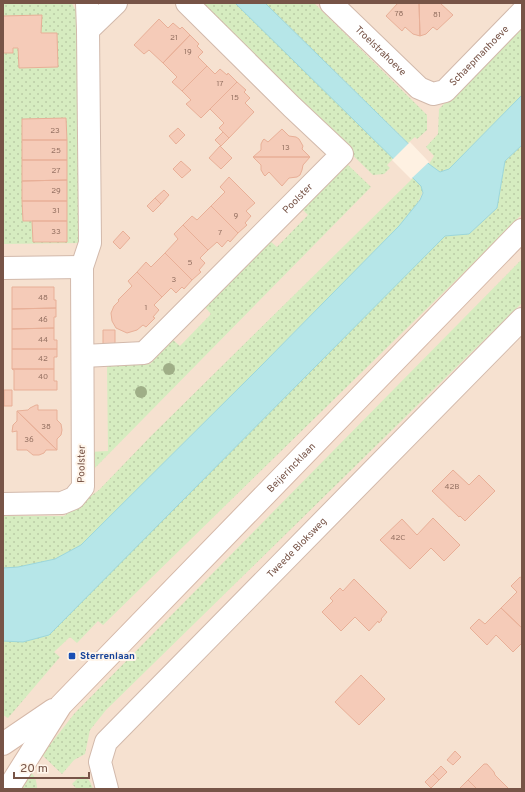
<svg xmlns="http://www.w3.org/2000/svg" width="525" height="792" font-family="Overpass,sans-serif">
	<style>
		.residential { fill: #f6e1d0 }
		.grass { fill: url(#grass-dots) }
		.water { fill: #b6e6e8; stroke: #9bd7db }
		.pier { fill: #fef1e2 }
		.building { fill: #f5cbb8; stroke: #e8af97 }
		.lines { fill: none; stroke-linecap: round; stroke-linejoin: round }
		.street-casing { stroke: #d2b9ab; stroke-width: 24 }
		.secondary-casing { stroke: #d5b8a8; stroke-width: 24 }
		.street { stroke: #fff; stroke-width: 22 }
		.secondary { stroke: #fff; stroke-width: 22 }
		.tree { fill: #9fae87 }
		.transit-dot { fill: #1a4fb4; stroke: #fff5ea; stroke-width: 1.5 }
		.labels { text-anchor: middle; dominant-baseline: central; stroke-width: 4; stroke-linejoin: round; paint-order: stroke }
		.number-label { font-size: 8px; fill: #967263 }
		.street-label { font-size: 10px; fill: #775447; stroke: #fff5ea }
		.transit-label { font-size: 10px; font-weight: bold; fill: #164399; stroke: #fff5ea; text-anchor: start }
	</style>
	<defs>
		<pattern id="grass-dots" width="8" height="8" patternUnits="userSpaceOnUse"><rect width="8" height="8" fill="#d6ecc0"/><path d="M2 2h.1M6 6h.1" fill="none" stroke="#bbcca6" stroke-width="1.8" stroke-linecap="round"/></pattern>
	</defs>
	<rect width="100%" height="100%" fill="#fef1e2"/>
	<!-- residential -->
	<path class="residential" d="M3 3H522V789H3Z"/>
	<!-- grass -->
	<path class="grass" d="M3 3H71L73 5 78 16 81 243 3 244Z
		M197 3H235L394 158 387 165 390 168 384 174 373 175Z
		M265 3H314L427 115V130L417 139 415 137 408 143Z
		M522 25V95L449 169 440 172 429 164 434 156 426 147 438 134 439 109Z
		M522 145V214L488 249 103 625 98 621 77 643 70 637 54 652 60 657 8 718 3 715V641L23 642 445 236 469 234 497 208 505 161Z
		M347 164 371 187 89 474V452L108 451 107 365 150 364 173 340 180 346 211 314 205 307 270 241 277 247 308 215 302 209Z
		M413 178C416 181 420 184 422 188 425 198 406 217 399 226L258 369 81 545 55 559 18 567 3 568V516H64L99 490 151 436Z
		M522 259V303L106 710 90 730 85 754 74 760 62 774 42 755 74 714Z
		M29 770C35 776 37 781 37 789H19Z
		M83 776C89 778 91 783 93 789H77L72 784 79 777Z"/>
	<!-- water -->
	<path class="water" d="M235 3H265L429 164 440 172 449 169 522 95V145L505 161 497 208 469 234 445 236 49 635 23 642 3 641V568L18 567 55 559 81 545 258 369 399 226 420 200 423 193 421 186Z"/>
	<!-- pier -->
	<path class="pier" d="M410 142 429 162 411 179 392 160Z"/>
	<!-- building -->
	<path class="building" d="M398 3H419L420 36 413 34 405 27 402 31 386 16Z
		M419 3H440L453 15 437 30 433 27 426 34 420 36Z
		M42 15 41 33H57L58 67 19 68 18 48H13V53H3V16Z
		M159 19 168 28 173 23 180 29 182 27 190 35 163 63 149 50 144 54 134 45Z
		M190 35 199 44 197 46 203 52 198 57 207 66 182 91 172 82 177 77 163 63Z
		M207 66 215 74 220 69 227 75 228 73 237 82 201 118 186 104 191 100 182 91Z
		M237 82 246 90 244 92 250 98 245 103 254 112 229 138 219 128 224 123 210 109Z
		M66 118 67 140H22V119Z
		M178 128 185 135 176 144 169 136Z
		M282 129 289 136 296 137 299 139 303 146 302 149 310 157H253L261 150V144L263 140 264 139 268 142Z
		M223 132 229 138 221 146 215 140Z
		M22 140H67V160H22Z
		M220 146 232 158 221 169 209 158Z
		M253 157H310L303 165 302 170 300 175 297 177 289 178 282 186 269 172 265 176 264 175 261 170V165Z
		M22 160H67V180L22 181Z
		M181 161 191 170 182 178 173 169Z
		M229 177 255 203 246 211 251 216 245 223 247 225 238 233 211 206 225 192 220 187Z
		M67 180V201H22V181Z
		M164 190 169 195 161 204 155 198Z
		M155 198 161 204 153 212 147 206Z
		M22 201H67V221H23Z
		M211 206 238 233 230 242 228 240 222 247 217 242 208 250 183 225 192 216 197 220Z
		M32 221H67V242H33Z
		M183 225 208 250 200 258 205 263 199 270 201 272 192 280 165 253 178 239 174 234Z
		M123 231 130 238 120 249 113 242Z
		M165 253 192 280 184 289 182 287 176 293 171 288 162 297 137 272 146 262 151 267Z
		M137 272 162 297 154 305 159 310 153 317 155 318 146 327 143 325 137 330 127 333 116 328 112 321 111 313 114 306 119 301 118 300 132 286 128 281Z
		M12 287H54V300H56V308L12 309Z
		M56 308V317H54V328L12 329V309Z
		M54 328V340H57V349H12V329Z
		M103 330H115V345H103Z
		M12 349H57V357H54V369H12Z
		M12 369H54V381H57V390H14V370Z
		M4 390H12V406H4Z
		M36 405H38V410H57V420L61 424 62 430 61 435 57 439V450L17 411 28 410 30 408Z
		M17 411 57 450H46L44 453 39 455H33L27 450H17V431L12 432 13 425 17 421Z
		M453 470 469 485 479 475 495 491 465 521 460 516 459 517 432 491Z
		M433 518 460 545 444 561 431 548 410 569 380 540 402 519 417 535Z
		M520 577 522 578V628L501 608 517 592 511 586Z
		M354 579 387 612 381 619 382 620 379 623 378 621 369 631 355 617 341 631 322 612 333 601 330 598 340 588 343 591Z
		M501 608 522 628V643L513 652 496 635 487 645 470 628 479 619 485 624Z
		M361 675 385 699 359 725 335 702Z
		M455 751 461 757 453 765 447 760Z
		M484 764H487L494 772 495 775 509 789H477L468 780Z
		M441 766 447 772 439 780 433 774Z
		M433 774 439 780 431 788 425 782Z
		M468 780 477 789H459Z"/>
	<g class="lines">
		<defs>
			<g id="street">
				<path d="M87 3 88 30"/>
				<path id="s1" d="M331 3 419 88 433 94 445 91 522 12"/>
				<path d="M3 268 82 267"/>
				<path id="s2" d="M83 356 144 353 342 154 292 107 187 3"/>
				<path d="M3 504 62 503 74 498 83 487 82 267 90 243 88 30 116 3"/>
				<path id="s3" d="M107 789 100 762 106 742 522 319"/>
			</g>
			<g id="secondary">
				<path d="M3 744 53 710"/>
				<path id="s4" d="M8 789 61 705 522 230"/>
			</g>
		</defs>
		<!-- street casing -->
		<use href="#street" class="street-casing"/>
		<!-- secondary casing -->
		<use href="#secondary" class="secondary-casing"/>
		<!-- street -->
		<use href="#street" class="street"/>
		<!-- secondary -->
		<use href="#secondary" class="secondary"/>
	</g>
	<!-- trees -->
	<g class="tree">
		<circle cx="169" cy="369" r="6"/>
		<circle cx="141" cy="392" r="6"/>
	</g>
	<!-- markers -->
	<rect class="transit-dot" x="68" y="652" width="8" height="8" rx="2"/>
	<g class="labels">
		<!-- number labels -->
		<g class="number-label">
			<text x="399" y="14">78</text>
			<text x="437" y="15">81</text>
			<text x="174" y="38">21</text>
			<text x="188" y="52">19</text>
			<text x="220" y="84">17</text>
			<text x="235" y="98">15</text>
			<text x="55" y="131">23</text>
			<text x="286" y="148">13</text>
			<text x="56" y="151">25</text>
			<text x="56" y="171">27</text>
			<text x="56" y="191">29</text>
			<text x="56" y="211">31</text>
			<text x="236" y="216">9</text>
			<text x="56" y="232">33</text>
			<text x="220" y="233">7</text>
			<text x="190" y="263">5</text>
			<text x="174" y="280">3</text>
			<text x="43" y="298">48</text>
			<text x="146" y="308">1</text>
			<text x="43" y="320">46</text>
			<text x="43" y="340">44</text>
			<text x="43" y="359">42</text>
			<text x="43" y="377">40</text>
			<text x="46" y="427">38</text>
			<text x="29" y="440">36</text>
			<text x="452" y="487">42B</text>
			<text x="398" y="538">42C</text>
		</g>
		<!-- street labels -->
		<g class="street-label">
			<text stroke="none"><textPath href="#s1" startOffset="69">Troelstrahoeve</textPath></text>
			<text stroke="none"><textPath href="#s1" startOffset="199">Schaepmanhoeve</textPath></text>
			<text stroke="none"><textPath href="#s2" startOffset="279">Poolster</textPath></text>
			<text transform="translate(82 464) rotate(-89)">Poolster</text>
			<text stroke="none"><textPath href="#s4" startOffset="430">Beijerincklaan</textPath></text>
			<text stroke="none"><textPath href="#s3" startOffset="321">Tweede Bloksweg</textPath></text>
		</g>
		<!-- transit labels -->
		<g class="transit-label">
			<text x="80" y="656">Sterrenlaan</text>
		</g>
	</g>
	<!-- border -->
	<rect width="525" height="792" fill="none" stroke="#775447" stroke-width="8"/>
	<!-- scale -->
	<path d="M14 772v6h75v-6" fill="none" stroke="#775447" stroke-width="2"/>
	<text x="20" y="772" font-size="12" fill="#775447" stroke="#fff5ea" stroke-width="3" paint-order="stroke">20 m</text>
</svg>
